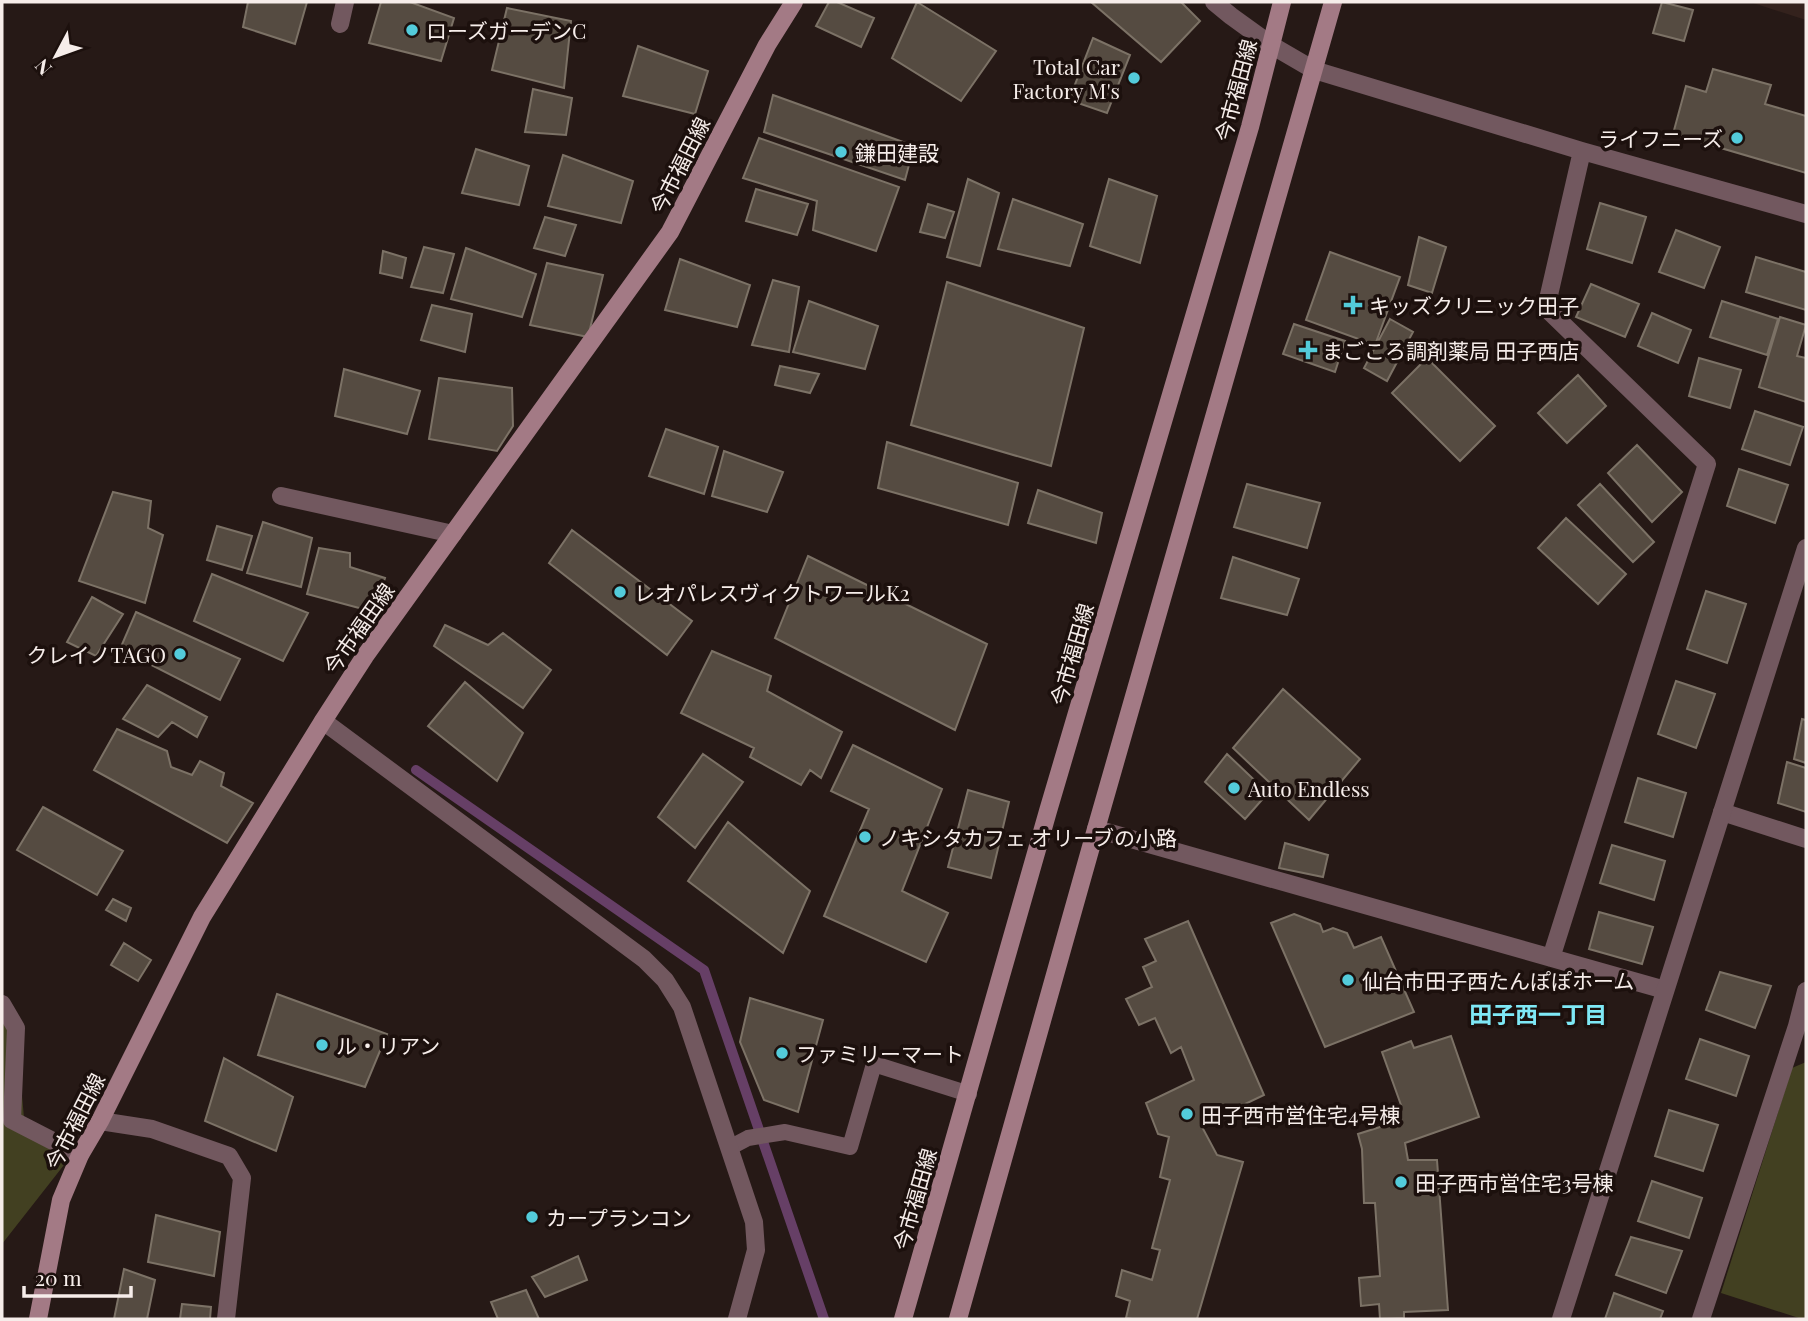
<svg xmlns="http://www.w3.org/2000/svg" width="1808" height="1321" font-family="'Playfair Display','Noto Sans JP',serif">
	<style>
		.built { fill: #34221d }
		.green { fill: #424021 }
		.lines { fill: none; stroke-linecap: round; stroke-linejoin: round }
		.stream { stroke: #663f66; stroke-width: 10 }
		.building { fill: #554b41; stroke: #7c7266; stroke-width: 2 }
		.service { stroke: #72585f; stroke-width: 16 }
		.minor { stroke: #72585f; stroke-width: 18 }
		.tertiary { stroke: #72585f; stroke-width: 18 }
		.secondary { stroke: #a37a85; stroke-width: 18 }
		.poi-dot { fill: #53cbda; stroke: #1c100d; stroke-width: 2.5 }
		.labels { text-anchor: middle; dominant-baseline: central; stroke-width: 7; stroke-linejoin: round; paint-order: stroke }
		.poi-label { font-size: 21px; fill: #f6edea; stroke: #1c100d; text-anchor: start }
		.street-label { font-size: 21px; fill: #f6edea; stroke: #1c100d }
		.neighbourhood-label { font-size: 23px; font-weight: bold; fill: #7ee8f6; stroke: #1c100d }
	</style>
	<rect width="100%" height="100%" fill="#261916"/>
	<!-- built -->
	<path class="built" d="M1750 2H1806V20Z"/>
	<!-- green -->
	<path class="green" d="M2 1004 16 1028 25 1129 71 1156 2 1244Z
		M1806 1062V1319H1802L1721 1293 1792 1068Z"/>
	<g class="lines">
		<!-- stream -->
		<path class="stream" d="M416 770 704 970 824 1319"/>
	</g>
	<!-- building -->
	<path class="building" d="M248 2H307L295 44 243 27Z
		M381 2H410L454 18 441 61 369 43Z
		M829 2H837L874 18 861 47 816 26Z
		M917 2 996 51 961 101 892 58Z
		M1091 2H1181L1200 21 1161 62Z
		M1662 2 1693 10 1684 41 1653 33Z
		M507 8 571 21 564 88 492 70Z
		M1093 38 1130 55 1107 113 1069 100Z
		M638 46 708 71 695 114 623 96Z
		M1713 69 1771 85 1765 104 1806 116V173L1673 134 1686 86 1706 92Z
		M533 89 572 98 566 135 525 132Z
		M773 95 914 146 905 180 764 132Z
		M759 138 899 187 876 251 813 230 817 201 743 178Z
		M476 149 529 166 519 205 462 193Z
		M563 155 633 181 621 223 548 206Z
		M968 179 999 193 980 266 947 257Z
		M1109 179 1157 196 1140 263 1090 246Z
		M756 189 808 204 797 235 746 221Z
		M1013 199 1083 224 1070 266 998 249Z
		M1600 203 1646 217 1632 263 1587 249Z
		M928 204 954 212 945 238 920 232Z
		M545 217 576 225 565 256 534 248Z
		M1676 230 1720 247 1704 288 1659 272Z
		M1419 237 1446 247 1432 293 1408 285Z
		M424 247 454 254 443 293 411 287Z
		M466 248 536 274 522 317 451 299Z
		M383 251 406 258 402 278 380 273Z
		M1330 252 1400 277 1375 345 1306 320Z
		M1756 257 1806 272V310L1746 292Z
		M680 259 750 285 737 327 665 310Z
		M547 263 603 275 588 337 530 325Z
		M773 280 799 287 789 352 752 345Z
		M947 282 1084 328 1051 466 911 425Z
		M1591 284 1639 304 1625 337 1576 317Z
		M809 301 878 326 865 369 793 352Z
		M1722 301 1778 319 1767 355 1710 337Z
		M432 305 472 314 465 352 421 340Z
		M1652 313 1691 330 1678 363 1638 346Z
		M1780 317 1806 325 1797 356 1806 358V402L1759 387Z
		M1390 319 1413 332 1387 381 1364 368Z
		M1294 324 1345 341 1335 372 1283 354Z
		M1427 358 1495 426 1460 461 1392 393Z
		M1699 358 1741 370 1730 408 1689 396Z
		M780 366 819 374 810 393 775 385Z
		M344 369 420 391 407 434 335 416Z
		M1578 375 1606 406 1567 443 1538 413Z
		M439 378 512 388 513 426 497 451 429 439Z
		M1755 411 1803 427 1790 465 1742 449Z
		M666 429 718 447 704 494 649 476Z
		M887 442 1018 483 1008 525 878 488Z
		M1637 445 1682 492 1652 522 1608 473Z
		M724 451 783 472 767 512 712 496Z
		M1739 469 1788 485 1775 523 1727 506Z
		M1247 484 1320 503 1307 548 1234 527Z
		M1600 484 1654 542 1633 562 1578 505Z
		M1038 490 1102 513 1096 543 1028 523Z
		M113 492 151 501 148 528 163 535 145 603 79 581Z
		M1566 518 1626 574 1598 604 1538 548Z
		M263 522 312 538 301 587 247 573Z
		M217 526 252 536 242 570 207 560Z
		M572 530 692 621 667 655 549 563Z
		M319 548 350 553V567L385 578 374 612 307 594Z
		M808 556 987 644 955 730 775 638Z
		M1233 557 1299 579 1287 615 1221 598Z
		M212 574 308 613 283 661 194 621Z
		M1706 591 1746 604 1727 663 1687 649Z
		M92 597 123 614 96 656 67 642Z
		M136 612 240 659 220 700 120 649Z
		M445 625 488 645 503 633 551 670 523 708 434 646Z
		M712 651 771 676 767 691 842 732 821 778 810 770 801 785 750 757 754 748 681 713Z
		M1676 681 1715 694 1696 748 1658 734Z
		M465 682 523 733 497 781 428 726Z
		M147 685 207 717 197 737 172 722 158 737 123 719Z
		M1283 689 1360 759 1309 820 1233 748Z
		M1802 719 1806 720V763L1794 759Z
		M117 729 167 751 171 767 192 775 200 761 224 773 221 786 253 803 227 843 94 770Z
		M853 745 942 789 902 891 948 913 926 962 824 916 869 809 831 791Z
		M703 754 743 782 695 848 658 817Z
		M1227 754 1268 793 1245 819 1205 782Z
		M1787 762 1806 768V812L1778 803Z
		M1638 778 1686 793 1673 837 1625 822Z
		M968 790 1009 802 991 878 948 867Z
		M43 807 123 851 97 895 17 850Z
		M728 822 810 891 783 953 688 881Z
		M1285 843 1328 855 1323 877 1279 868Z
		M1612 845 1665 861 1654 900 1600 883Z
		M113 899 131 908 126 921 106 910Z
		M1599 912 1653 927 1642 964 1589 949Z
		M1294 914 1320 924 1323 932 1333 928 1347 933 1354 948 1381 937 1414 1012 1325 1047 1271 923Z
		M1188 921 1264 1095 1201 1125 1217 1155 1243 1162 1197 1319H1132L1126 1318 1130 1301 1116 1296 1122 1270 1152 1280 1160 1250 1152 1248 1170 1180 1160 1177 1169 1137 1158 1134 1146 1103 1194 1080 1181 1047 1171 1053 1155 1018 1139 1025 1126 999 1152 987 1143 967 1156 961 1145 939Z
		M124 943 151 960 138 981 111 965Z
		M1720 972 1771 986 1755 1028 1706 1010Z
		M277 994 387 1034 365 1087 258 1055Z
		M750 998 823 1020 798 1112 764 1100 740 1042Z
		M1451 1036 1479 1117 1405 1143 1408 1160H1437L1448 1310 1404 1312V1318L1380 1319 1379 1304 1361 1306 1359 1278 1380 1276 1375 1203H1364L1362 1149 1358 1134 1399 1121 1394 1107 1401 1105 1382 1052 1411 1041 1414 1048Z
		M1700 1039 1749 1056 1736 1096 1686 1079Z
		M224 1058 293 1097 276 1151 205 1121Z
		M1669 1110 1718 1125 1703 1171 1655 1156Z
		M1652 1181 1702 1198 1689 1238 1638 1221Z
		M156 1215 220 1232 214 1276 148 1262Z
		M1631 1237 1682 1251 1666 1293 1616 1275Z
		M578 1256 587 1280 545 1297 532 1277Z
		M124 1269 155 1280 147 1319H114Z
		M526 1290 539 1319H498L491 1302Z
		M1614 1293 1663 1311 1660 1319H1605Z
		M182 1304 211 1307 210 1319H180Z"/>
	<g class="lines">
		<!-- service -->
		<path class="service" d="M729 1148 748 1138 785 1132 850 1147 874 1064 969 1094"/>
		<!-- minor -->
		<path class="minor" d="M1214 2 1231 16 1271 45 1314 70 1582 151 1806 214
			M340 24 345 2
			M281 496 453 534
			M1722 812 1806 839
			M1096 829 1665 990
			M1551 958 1707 464 1546 308 1582 151
			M2 1004 16 1028 12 1120 80 1155
			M100 1121 152 1129 229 1156 242 1178 226 1319
			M1701 1319 1797 1026 1806 991"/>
		<!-- tertiary -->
		<path class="tertiary" d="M323 721 644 959 665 980 682 1007 754 1222 756 1250 737 1319
			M1561 1319 1806 548"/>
		<!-- secondary -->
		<path class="secondary" d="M38 1319 61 1200 80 1155 100 1121 202 917 323 721 365 656 670 232 767 45 794 2
			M903 1319 1048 811 1250 127 1282 2
			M958 1319 1096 829 1333 2"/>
	</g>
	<!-- markers -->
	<g class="poi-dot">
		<circle cx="412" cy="30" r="7"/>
		<circle cx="1134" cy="78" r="7"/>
		<circle cx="1737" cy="138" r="7"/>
		<circle cx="841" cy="152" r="7"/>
		<path d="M1349.5 294.5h7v7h7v7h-7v7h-7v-7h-7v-7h7z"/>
		<path d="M1304.5 339.5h7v7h7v7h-7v7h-7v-7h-7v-7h7z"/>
		<circle cx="620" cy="592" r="7"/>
		<circle cx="180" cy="654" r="7"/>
		<circle cx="1234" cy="788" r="7"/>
		<circle cx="865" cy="837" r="7"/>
		<circle cx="1348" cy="980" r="7"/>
		<circle cx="322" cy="1045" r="7"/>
		<circle cx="782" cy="1053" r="7"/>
		<circle cx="1187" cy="1114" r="7"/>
		<circle cx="1401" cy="1182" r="7"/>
		<circle cx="532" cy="1217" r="7"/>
	</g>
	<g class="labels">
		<!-- poi labels -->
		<g class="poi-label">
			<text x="426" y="30">ローズガーデンC</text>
			<text x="1120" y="66" text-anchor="end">Total Car<tspan x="1120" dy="24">Factory M's</tspan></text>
			<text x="1723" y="138" text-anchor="end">ライフニーズ</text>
			<text x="855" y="152">鎌田建設</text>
			<text x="1369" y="305">キッズクリニック田子</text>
			<text x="1322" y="350">まごころ調剤薬局 田子西店</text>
			<text x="634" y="592">レオパレスヴィクトワールK2</text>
			<text x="166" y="654" text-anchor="end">クレイノTAGO</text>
			<text x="1248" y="788">Auto Endless</text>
			<text x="879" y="837">ノキシタカフェ オリーブの小路</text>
			<text x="1362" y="980">仙台市田子西たんぽぽホーム</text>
			<text x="336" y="1045">ル・リアン</text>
			<text x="796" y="1053">ファミリーマート</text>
			<text x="1201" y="1114">田子西市営住宅4号棟</text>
			<text x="1415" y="1182">田子西市営住宅3号棟</text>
			<text x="546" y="1217">カープランコン</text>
		</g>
		<!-- street labels -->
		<g class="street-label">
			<text transform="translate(1235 90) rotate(-75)">今市福田線</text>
			<text transform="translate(679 165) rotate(-63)">今市福田線</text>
			<text transform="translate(358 628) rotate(-55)">今市福田線</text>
			<text transform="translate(1071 654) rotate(-74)">今市福田線</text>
			<text transform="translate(74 1121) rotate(-63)">今市福田線</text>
			<text transform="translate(914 1199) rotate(-74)">今市福田線</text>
		</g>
		<!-- neighbourhood labels -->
		<g class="neighbourhood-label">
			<text x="1538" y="1013">田子西一丁目</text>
		</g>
	</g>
	<!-- border -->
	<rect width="1808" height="1321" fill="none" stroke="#f6edea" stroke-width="7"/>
	<!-- north arrow -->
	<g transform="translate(56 56) rotate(229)" stroke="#1c100d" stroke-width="5" paint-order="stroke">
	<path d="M0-5L12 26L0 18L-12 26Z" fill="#f6edea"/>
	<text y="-10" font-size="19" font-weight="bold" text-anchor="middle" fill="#f6edea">N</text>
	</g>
	<!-- scale -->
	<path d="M24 1286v10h107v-10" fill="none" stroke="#f6edea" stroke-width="3.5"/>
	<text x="35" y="1286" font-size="21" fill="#f6edea" stroke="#1c100d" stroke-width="5" paint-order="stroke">20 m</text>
</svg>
